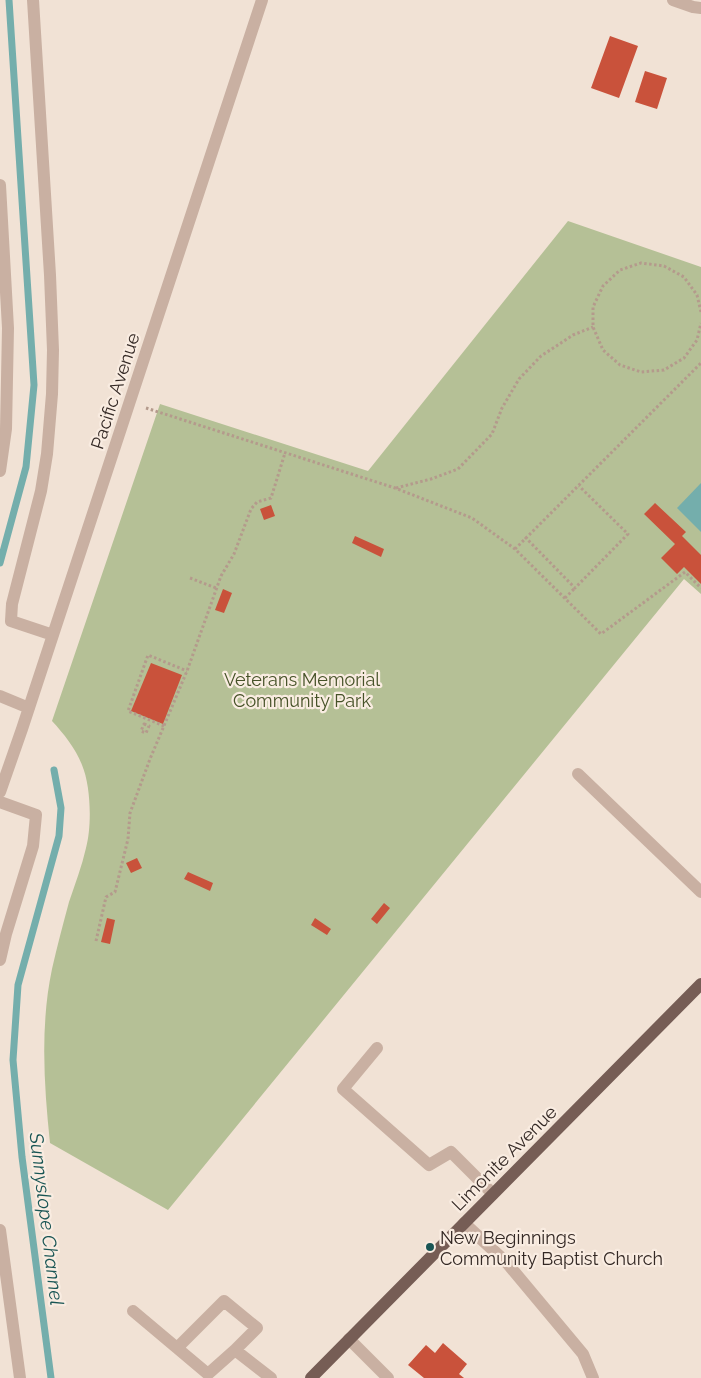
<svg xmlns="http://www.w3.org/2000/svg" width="701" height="1378" font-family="Raleway,sans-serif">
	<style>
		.green { fill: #b5c096 }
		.water { fill: #74aeac }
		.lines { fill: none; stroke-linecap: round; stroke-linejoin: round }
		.stream { stroke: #74aeac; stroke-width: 7 }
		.building { fill: #c9523b }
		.path { stroke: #b49a8c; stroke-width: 3; stroke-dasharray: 2.5 2.5; stroke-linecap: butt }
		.minor { stroke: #c9b0a2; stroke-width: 12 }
		.major { stroke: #765d55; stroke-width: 12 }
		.poi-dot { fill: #195554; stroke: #f9ece1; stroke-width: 2 }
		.labels { text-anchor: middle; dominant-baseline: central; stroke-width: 4.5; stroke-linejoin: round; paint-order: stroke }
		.street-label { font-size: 18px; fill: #332824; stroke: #f9ece1 }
		.park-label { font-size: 18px; fill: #465228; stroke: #f9ece1 }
		.poi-label { font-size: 18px; fill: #332824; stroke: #f9ece1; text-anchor: start }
		.water-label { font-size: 19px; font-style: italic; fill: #195554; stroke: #f9ece1 }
	</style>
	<rect width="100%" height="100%" fill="#f1e2d5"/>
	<!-- green -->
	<path class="green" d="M568 221 701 267V594L684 579 168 1210 50 1143C44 1086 40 1026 52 969 57 947 63 924 69 902 75 884 82 866 86 848 92 826 91 786 82 765 76 749 64 734 52 721L160 404 368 471Z"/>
	<!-- water -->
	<path class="water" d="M701 483V532L677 508Z"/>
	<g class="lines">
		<!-- stream -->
		<path class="stream" d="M0 563 26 467 34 385 9 0
			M51 1378 22 1157 13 1060 18 985 59 836 61 808 54 770"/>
	</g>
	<!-- building -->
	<path class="building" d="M610 36 638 46 619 98 591 88Z
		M645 71 667 78 657 109 635 102Z
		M655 503 686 532 682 536 701 555V584L684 567 677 574 661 558 675 544 644 514Z
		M271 505 275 516 264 520 260 509Z
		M355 536 384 549 381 557 352 543Z
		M223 589 232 593 224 613 215 610Z
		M151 663 182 675 163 724 131 711Z
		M137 858 142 868 131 873 126 863Z
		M188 872 213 883 210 891 184 879Z
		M384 903 390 908 377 924 371 919Z
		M107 918 115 920 110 944 101 942Z
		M315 918 331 929 327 935 311 925Z
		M443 1343 467 1364 459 1374 464 1378H424L408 1365 426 1345 435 1353Z"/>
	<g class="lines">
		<!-- path -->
		<path class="path" d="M701 312 697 295 684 277 664 266 641 263 620 270 603 286 593 307V327L603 350 620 365 641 372 664 370 684 358 697 340 701 323
			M146 408 395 488 472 518 515 549 601 634 685 572 701 588
			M396 488 431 479 458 469 492 434 502 408 519 379 541 356 573 335 593 327
			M525 537 575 588 628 534 579 486
			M515 549 701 363
			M190 578 216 588
			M565 598 575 588
			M144 724 149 726 146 733 141 731Z
			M164 726 128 711 148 655 187 671
			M96 941 106 897 115 892 128 839 130 813 150 759 187 671 221 576 234 554 251 509 257 502 271 498 285 453"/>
		<!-- minor -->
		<path class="minor" d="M33 0 50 275 53 350 52 394 47 454 41 491 12 604 11 621 53 635
			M673 0 693 7 701 8
			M0 185 8 328 6 429 0 471
			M0 696 29 708
			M578 774 701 892
			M0 792 22 729 262 0
			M0 802 36 815 33 846 6 934 0 960
			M377 1048 343 1089 429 1165 451 1152 493 1194
			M464 1223 507 1263 583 1354 593 1378
			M0 1230 20 1378
			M133 1311 177 1348 224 1301 257 1328 235 1350 271 1378
			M349 1339 388 1378
			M177 1348 208 1374 235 1350"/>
		<!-- major -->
		<path class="major" d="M311 1378 701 984"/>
	</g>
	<!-- markers -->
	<circle class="poi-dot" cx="430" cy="1247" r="5"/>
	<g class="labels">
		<!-- street labels -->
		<g class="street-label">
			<text transform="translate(115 391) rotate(-72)">Pacific Avenue</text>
			<text transform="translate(504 1158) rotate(-45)">Limonite Avenue</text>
		</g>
		<!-- park labels -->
		<g class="park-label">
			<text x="302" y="679">Veterans Memorial<tspan x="302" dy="21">Community Park</tspan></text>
		</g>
		<!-- poi labels -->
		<g class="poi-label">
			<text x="440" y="1237">New Beginnings<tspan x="440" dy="21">Community Baptist Church</tspan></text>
		</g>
		<!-- water labels -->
		<g class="water-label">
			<text transform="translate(47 1219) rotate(83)">Sunnyslope Channel</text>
		</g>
	</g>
</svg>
